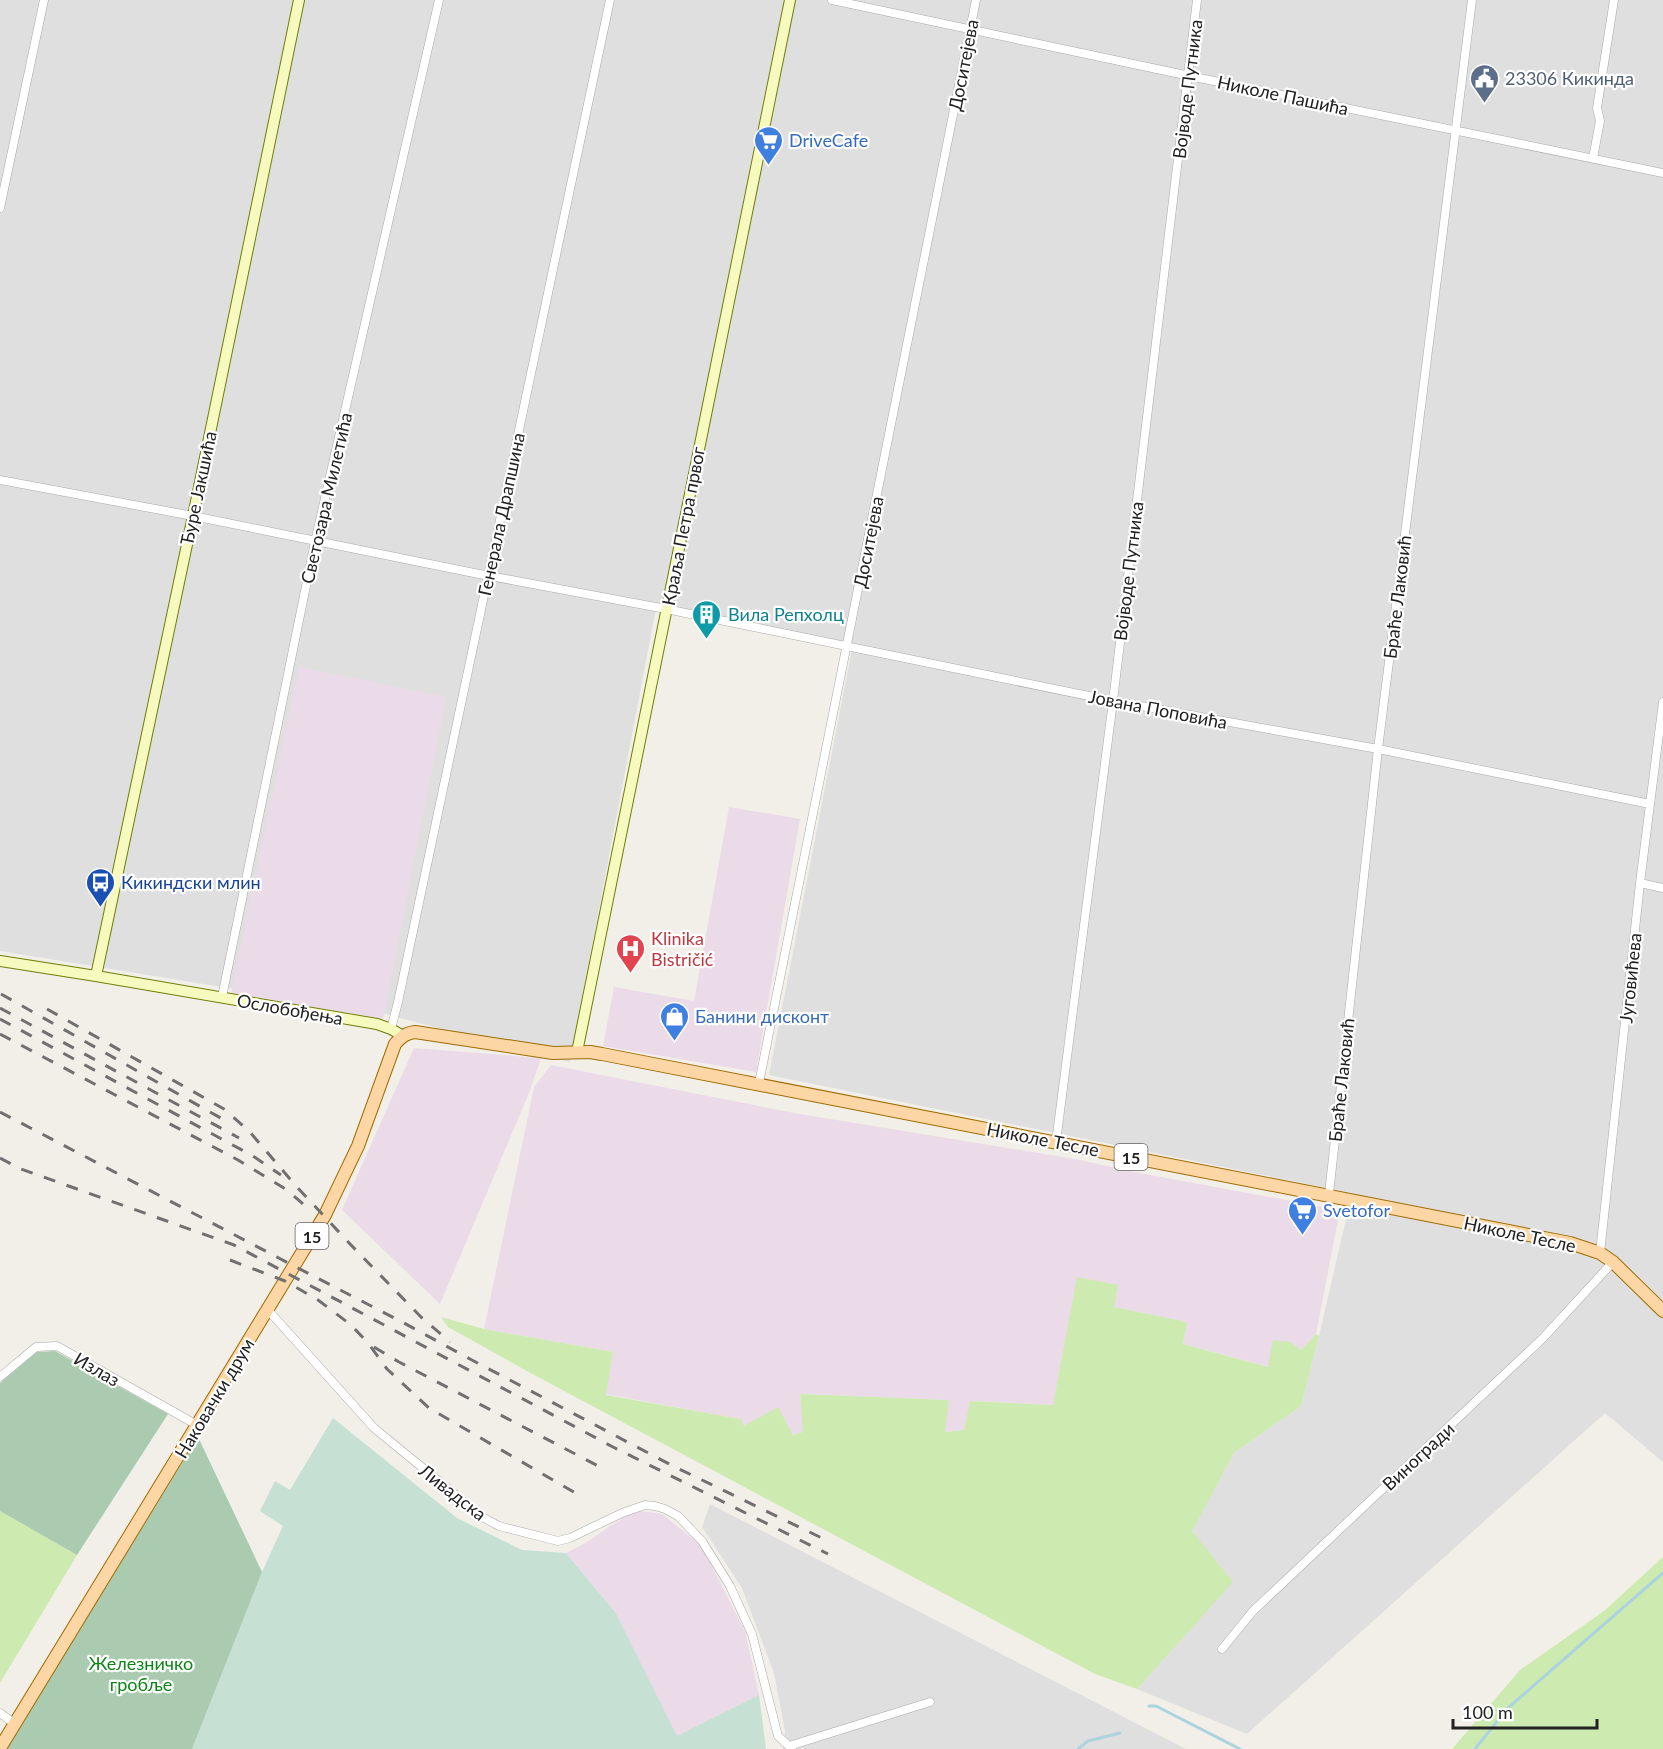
<svg xmlns="http://www.w3.org/2000/svg" width="1663" height="1749" font-family="Lato,sans-serif">
	<style>
		.residential { fill: #e0dfdf }
		.industrial { fill: #ebdbe8 }
		.grass { fill: #cdebb0 }
		.wetland { fill: #c6e0d4 }
		.cemetery { fill: #aacbaf }
		.lines { fill: none; stroke-linecap: round; stroke-linejoin: round }
		.stream { stroke: #aad3df; stroke-width: 3 }
		.street-casing { stroke: #a9a9a9; stroke-width: 9 }
		.secondary-casing { stroke: #707d05; stroke-width: 12 }
		.primary-casing { stroke: #a06b00; stroke-width: 14 }
		.street { stroke: #fff; stroke-width: 8 }
		.secondary { stroke: #f7fabf; stroke-width: 10 }
		.primary { stroke: #fcd6a4; stroke-width: 12 }
		.rail { stroke: #707070; stroke-width: 3; stroke-dasharray: 12 12; stroke-linecap: butt }
		.labels { text-anchor: middle; dominant-baseline: central; stroke-width: 4.5; stroke-linejoin: round; paint-order: stroke }
		.shield { fill: #fff; stroke: #646464; stroke-width: 1.5 }
		.shield-label { font-size: 16px; font-weight: bold; fill: #222 }
		.street-label { font-size: 18px; fill: #222; stroke: #fff }
		.service-label { font-size: 18px; fill: #4e5e75; stroke: #fff; text-anchor: start }
		.shop-label { font-size: 18px; fill: #366cbe; stroke: #fff; text-anchor: start }
		.culture-label { font-size: 18px; fill: #0d838f; stroke: #fff; text-anchor: start }
		.transit-label { font-size: 18px; fill: #164399; stroke: #fff; text-anchor: start }
		.health-label { font-size: 18px; fill: #be3a42; stroke: #fff; text-anchor: start }
		.park-label { font-size: 18px; fill: #0c8416; stroke: #fff }
	</style>
	<rect width="100%" height="100%" fill="#f2efe9"/>
	<!-- residential -->
	<path class="residential" d="M0 0H1663V1462L1605 1413 1247 1734 1137 1689 1232 1582 1191 1531 1234 1453 1301 1406 1319 1336 1352 1193 769 1075 853 644 657 603 570 1062 377 1012 0 951Z
		M710 1504 1186 1749H783L785 1731 774 1673 742 1588 702 1527Z"/>
	<!-- industrial -->
	<path class="industrial" d="M299 667 446 697 383 1019 231 993Z
		M729 807 800 819 756 1072 603 1046 614 987 694 1001Z
		M414 1048 541 1058 529 1093 440 1304 342 1210Z
		M551 1065 794 1113 1075 1159 1140 1173 1340 1210 1316 1334 1301 1350 1269 1367 1183 1344 1186 1322 1114 1307 1053 1405 971 1401 964 1430 944 1432 949 1400 800 1394 804 1432 793 1435 744 1427 740 1419 605 1394 613 1352 484 1329 534 1087Z
		M634 1510 662 1514 701 1545 745 1631 759 1695 677 1737 616 1613 566 1553 587 1542Z"/>
	<!-- grass -->
	<path class="grass" d="M1077 1277 1118 1285 1114 1307 1187 1322 1183 1344 1268 1367 1273 1340 1290 1342 1301 1350 1316 1334 1319 1336 1301 1406 1234 1453 1192 1531 1233 1582 1137 1689 1095 1674 536 1376 448 1327 441 1317 484 1329 613 1352 606 1395 741 1419 744 1426 778 1407 793 1435 803 1432 800 1394 949 1400 945 1432 964 1430 970 1401 1053 1405Z
		M0 1511 77 1555 0 1683Z
		M1663 1557V1749H1452L1520 1670 1604 1611Z"/>
	<!-- wetland -->
	<path class="wetland" d="M333 1418 457 1518 522 1550 566 1553 616 1613 677 1736 759 1695 766 1749H192L262 1572 283 1526 260 1511 275 1481 290 1490Z"/>
	<!-- cemetery -->
	<path class="cemetery" d="M55 1351 168 1414 77 1555 0 1511V1383L37 1352Z
		M198 1437 262 1572 192 1749H6Z"/>
	<g class="lines">
		<!-- stream -->
		<path class="stream" d="M1149 1706H1156L1240 1749
			M1078 1749 1088 1741 1120 1733
			M1475 1749 1508 1708 1663 1573"/>
		<defs>
			<path id="street" d="M832 0 1204 79 1663 173
				M1593 158 1600 121 1597 108 1614 0
				M0 208 44 0
				M0 480 193 516 479 574 666 609 1113 701 1378 749 1650 804
				M1640 883 1663 888
				M222 997 315 542 439 0
				M391 1029 398 1002 610 0
				M759 1083 976 0
				M1056 1142 1113 701 1197 0
				M1329 1194 1378 749 1472 0
				M1600 1253 1640 883 1663 702
				M268 1310 374 1428 484 1518 499 1526 558 1541 570 1538 622 1513 645 1505 655 1506 665 1509 678 1516 702 1541 730 1586 752 1634 778 1736 792 1749
				M0 1377 36 1347 57 1346 197 1425
				M1222 1649 1253 1611 1543 1338 1613 1262
				M0 1713 15 1724
				M789 1746 930 1702"/>
			<path id="secondary" d="M0 961 96 976 377 1024 391 1029 403 1036
				M96 976 193 516 299 0
				M577 1052 790 0"/>
			<path id="primary" d="M0 1748 325 1215 358 1146 395 1044C401 1037 406 1033 415 1032L553 1053 590 1052 602 1054 1570 1243 1600 1253 1613 1262 1663 1311"/>
		</defs>
		<!-- street casing -->
		<use href="#street" class="street-casing"/>
		<!-- secondary casing -->
		<use href="#secondary" class="secondary-casing"/>
		<!-- primary casing -->
		<use href="#primary" class="primary-casing"/>
		<!-- street -->
		<use href="#street" class="street"/>
		<!-- secondary -->
		<use href="#secondary" class="secondary"/>
		<!-- primary -->
		<use href="#primary" class="primary"/>
		<!-- rail -->
		<path class="rail" d="M1 994 226 1121
			M0 1008 239 1138
			M47 1009 224 1109 249 1131 296 1186 351 1245 421 1317 450 1342
			M0 1019 253 1156 281 1175
			M0 1034 238 1160 287 1190 303 1204
			M0 1112 294 1266 404 1323 470 1359 673 1466 828 1541
			M0 1158 21 1169 234 1245 613 1447 828 1554
			M230 1260 285 1281 318 1300 351 1325 368 1343 387 1369 429 1408 584 1498
			M374 1347 399 1362 602 1468"/>
	</g>
	<!-- icons -->
	<defs>
		<symbol id="civic-pin" viewBox="-11 -11 22 30"><path d="M0 17L-7.5 6A9.5 9.5 0 1 1 7.5 6Z" fill="#5c6f8a" stroke="#fff"/><path d="M-.6-6.5H3V-4.5H.6V-3L4-1V1h2V6H-6V1h2V-1L-.6-3ZM-1.2 2.5V6h2.4V2.5Z" fill="#fff"/></symbol>
		<symbol id="supermarket-pin" viewBox="-11 -11 22 30"><path d="M0 17L-7.5 6A9.5 9.5 0 1 1 7.5 6Z" fill="#3f7fe0" stroke="#fff"/><path d="M-6-5.5h2.5l.6 2H6L4.5 2H-2.5L-4.4-4H-6ZM-1.5 3.2a1.3 1.3 0 1 0 .1 0ZM3 3.2a1.3 1.3 0 1 0 .1 0Z" fill="#fff"/></symbol>
		<symbol id="building-pin" viewBox="-11 -11 22 30"><path d="M0 17L-7.5 6A9.5 9.5 0 1 1 7.5 6Z" fill="#0f9aa8" stroke="#fff"/><path d="M-4-6H4V6H1V3H-1V6H-4ZM-2.5-4.3h1.7v1.8h-1.7ZM.8-4.3h1.7v1.8H.8ZM-2.5-1h1.7V.8h-1.7ZM.8-1h1.7V.8H.8Z" fill="#fff"/></symbol>
		<symbol id="bus-pin" viewBox="-11 -11 22 30"><path d="M0 17L-7.5 6A9.5 9.5 0 1 1 7.5 6Z" fill="#1a4fb4" stroke="#fff"/><path d="M-5-6H5V4H4V6H2V4H-2V6H-4V4H-5ZM-3.5-4V0h7V-4ZM-3.5 1.2v1.5H-2V1.2ZM2 1.2v1.5H3.5V1.2Z" fill="#fff"/></symbol>
		<symbol id="hospital-pin" viewBox="-11 -11 22 30"><path d="M0 17L-7.5 6A9.5 9.5 0 1 1 7.5 6Z" fill="#e0444e" stroke="#fff"/><path d="M-5-5h3v3.5h4V-5h3V5h-3V1.5h-4V5h-3Z" fill="#fff"/></symbol>
		<symbol id="shop-pin" viewBox="-11 -11 22 30"><path d="M0 17L-7.5 6A9.5 9.5 0 1 1 7.5 6Z" fill="#3f7fe0" stroke="#fff"/><path d="M-5-2.5h2.3a2.7 3.5 0 0 1 5.4 0H5L5.5 6h-11ZM-1.5-2.5h3a1.5 2.3 0 0 0-3 0Z" fill="#fff"/></symbol>
	</defs>
	<g fill-rule="evenodd">
		<use href="#civic-pin" x="1468" y="62" width="33" height="45"/>
		<use href="#supermarket-pin" x="752" y="124" width="33" height="45"/>
		<use href="#building-pin" x="690" y="598" width="33" height="45"/>
		<use href="#bus-pin" x="84" y="866" width="33" height="45"/>
		<use href="#hospital-pin" x="614" y="932" width="33" height="45"/>
		<use href="#shop-pin" x="658" y="1000" width="33" height="45"/>
		<use href="#supermarket-pin" x="1286" y="1194" width="33" height="45"/>
	</g>
	<g class="labels">
		<!-- shield labels -->
		<g class="shield">
			<rect x="1114.5" y="1144" width="33" height="26" rx="4.5"/>
			<rect x="295.5" y="1223" width="33" height="26" rx="4.5"/>
		</g>
		<g class="shield-label">
			<text x="1131" y="1157">15</text>
			<text x="312" y="1236">15</text>
		</g>
		<!-- street labels -->
		<g class="street-label">
			<text transform="translate(963 65) rotate(-79)">Доситејева</text>
			<text transform="translate(1187 89) rotate(-83)">Војводе Путника</text>
			<text transform="translate(1283 95) rotate(12)">Николе Пашића</text>
			<text transform="translate(198 488) rotate(-78)">Ђуре Јакшића</text>
			<text transform="translate(326 498) rotate(-77)">Светозара Милетића</text>
			<text transform="translate(501 514) rotate(-78)">Генерала Драпшина</text>
			<text transform="translate(683 526) rotate(-79)">Краља Петра првог</text>
			<text transform="translate(868 542) rotate(-79)">Доситејева</text>
			<text transform="translate(1128 571) rotate(-83)">Војводе Путника</text>
			<text transform="translate(1397 597) rotate(-83)">Браће Лаковић</text>
			<text transform="translate(1158 709) rotate(11)">Јована Поповића</text>
			<text transform="translate(1630 978) rotate(-84)">Југовићева</text>
			<text transform="translate(290 1009) rotate(10)">Ослобођења</text>
			<text transform="translate(1341 1080) rotate(-84)">Браће Лаковић</text>
			<text transform="translate(1043 1139) rotate(11)">Николе Тесле</text>
			<text transform="translate(1520 1234) rotate(12)">Николе Тесле</text>
			<text transform="translate(97 1369) rotate(30)">Излаз</text>
			<text transform="translate(214 1398) rotate(-59)">Наковачки друм</text>
			<text transform="translate(1418 1456) rotate(-43)">Виногради</text>
			<text transform="translate(453 1492) rotate(38)">Ливадска</text>
		</g>
		<!-- service labels -->
		<g class="service-label">
			<text x="1505" y="78">23306 Кикинда</text>
		</g>
		<!-- shop labels -->
		<g class="shop-label">
			<text x="789" y="140">DriveCafe</text>
			<text x="695" y="1016">Банини дисконт</text>
			<text x="1323" y="1210">Svetofor</text>
		</g>
		<!-- culture labels -->
		<g class="culture-label">
			<text x="728" y="614">Вила Репхолц</text>
		</g>
		<!-- transit labels -->
		<g class="transit-label">
			<text x="121" y="882">Кикиндски млин</text>
		</g>
		<!-- health labels -->
		<g class="health-label">
			<text x="651" y="938">Klinika<tspan x="651" dy="21">Bistričić</tspan></text>
		</g>
		<!-- park labels -->
		<g class="park-label">
			<text x="141" y="1663">Железничко<tspan x="141" dy="21">гробље</tspan></text>
		</g>
	</g>
	<!-- scale -->
	<path d="M1453 1719v9h144v-9" fill="none" stroke="#222222" stroke-width="3"/>
	<text x="1462" y="1719" font-size="18" fill="#222222" stroke="#ffffff" stroke-width="4.5" paint-order="stroke">100 m</text>
</svg>
